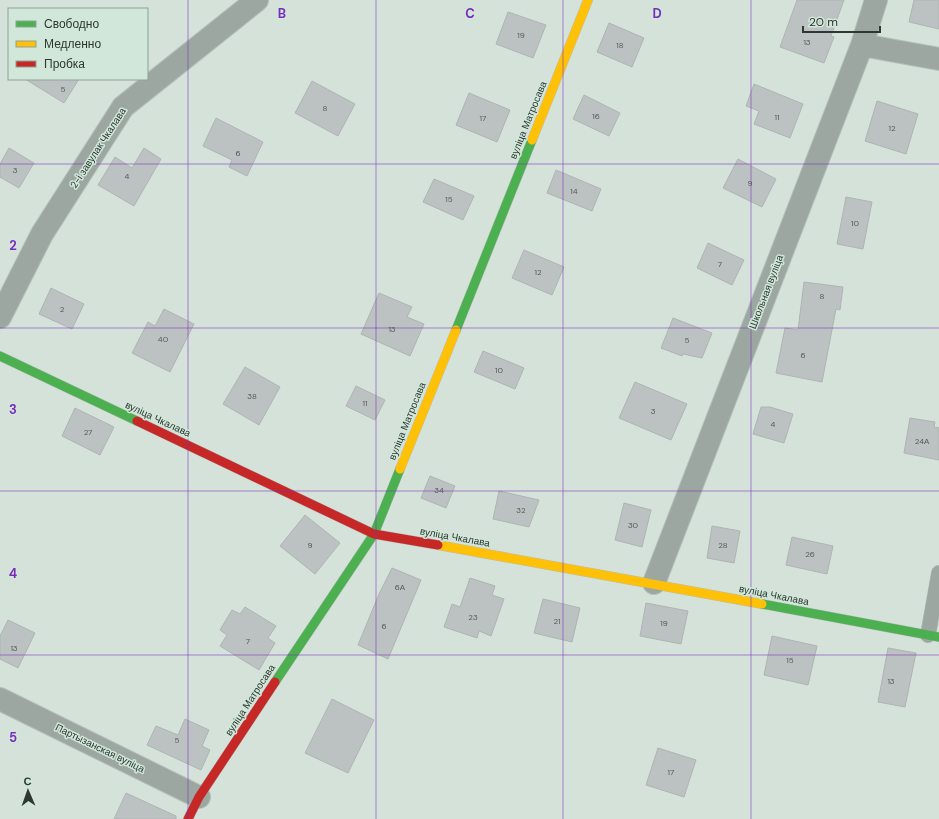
<svg xmlns="http://www.w3.org/2000/svg" width="939" height="819" font-family="'DM Sans',sans-serif">
	<style>
		.building { fill: #bcc2c2; stroke: #aeb4b4 }
		.lines { fill: none; stroke-linecap: round; stroke-linejoin: round }
		.lane-casing { stroke: #b4bfb9; stroke-width: 16 }
		.street-casing { stroke: #b4bfb9; stroke-width: 24 }
		.fast-casing { stroke: #b4bfb9; stroke-width: 10 }
		.slow-casing { stroke: #b4bfb9; stroke-width: 10 }
		.jam-casing { stroke: #b4bfb9; stroke-width: 10 }
		.lane { stroke: #9ca7a1; stroke-width: 15 }
		.street { stroke: #9ca7a1; stroke-width: 22 }
		.fast { stroke: #4caf50; stroke-width: 9 }
		.slow { stroke: #ffc107; stroke-width: 9 }
		.jam { stroke: #c62828; stroke-width: 9 }
		.grid { fill: none; stroke: #7b2cbf; stroke-width: 1; stroke-opacity: 0.55 }
		.labels { text-anchor: middle; dominant-baseline: central; stroke-width: 3; stroke-linejoin: round; paint-order: stroke }
		.number-label { font-size: 8px; fill: #525a55 }
		.street-label { font-size: 10px; fill: #2e3731; stroke: #d0e7d9 }
		.grid-label { font-size: 13px; text-anchor: middle; font-weight: bold; fill: #7b2cbf; stroke: #d0e7d9; stroke-width: 3; stroke-linejoin: round; paint-order: stroke }
	</style>
	<rect width="100%" height="100%" fill="#d5e2da"/>
	<!-- building -->
	<path class="building" d="M797 0H844L831 36 834 37 824 63 780 47Z
		M914 0H939V29L909 22Z
		M508 12 546 25 533 58 496 44Z
		M609 23 644 38 632 67 597 52Z
		M25 79H79L64 103Z
		M312 81 355 104 338 136 295 113Z
		M754 84 803 104 790 138 754 124 759 111 746 106Z
		M469 93 510 110 497 142 456 125Z
		M584 95 620 113 609 136 573 119Z
		M877 101 918 114 906 154 865 141Z
		M216 118 263 142 247 176 229 167 232 160 203 146Z
		M9 148 34 163 19 188 0 177V164Z
		M144 148 161 159 134 206 98 185 115 157 132 168Z
		M738 159 776 179 762 207 723 188Z
		M556 170 601 189 592 211 547 193Z
		M434 179 474 196 463 220 423 202Z
		M846 197 872 202 863 249 837 244Z
		M708 243 744 260 732 285 697 268Z
		M524 250 564 267 552 295 512 278Z
		M804 282 843 287 840 310 836 309 822 382 776 373 785 328 798 330Z
		M51 288 84 304 72 329 39 314Z
		M379 293 412 307 407 317 424 324 410 356 361 334Z
		M164 309 194 324 170 372 132 353 148 322 155 326Z
		M673 318 712 333 702 358 683 354 682 356 661 348Z
		M483 351 524 368 515 389 474 372Z
		M245 367 280 387 259 425 223 404Z
		M635 382 687 404 671 440 619 418Z
		M356 386 385 400 375 420 346 406Z
		M761 407H770L793 414 784 443 753 434Z
		M75 408 114 427 100 455 62 436Z
		M910 418 935 422 934 427 939 428V460L904 453Z
		M430 476 455 486 446 508 421 498Z
		M499 491 539 500 529 527 493 519Z
		M624 503 651 510 642 547 615 540Z
		M305 515 340 543 315 574 280 546Z
		M712 526 740 531 734 563 707 558Z
		M792 537 833 546 827 574 786 565Z
		M392 568 421 580 388 659 358 645 379 594Z
		M470 578 495 586 492 595 504 599 491 636 479 631 477 638 444 627 452 604 460 607Z
		M543 599 580 608 572 642 534 633Z
		M646 603 688 611 681 644 640 636Z
		M245 607 276 626 268 638 275 643 259 670 220 646 227 635 220 630 232 610 240 614Z
		M8 620 35 633 18 668 0 659V636Z
		M772 636 817 646 808 685 764 675Z
		M888 648 916 653 905 707 878 702Z
		M332 699 374 720 348 773 305 753Z
		M185 719 209 730 202 746 210 750 201 770 147 745 156 726 178 735Z
		M658 748 696 760 684 797 646 785Z
		M126 793 176 816V819H114Z"/>
	<g class="lines">
		<defs>
			<path id="lane" d="M928 635 939 573"/>
			<path id="street" d="M862 45 939 59
				M0 317 42 234 123 107 257 0
				M654 583 862 45 876 0
				M0 699 199 797"/>
			<path id="fast" d="M456 330 532 140
				M0 356 137 421
				M762 604 939 637
				M275 682 374 534 400 469"/>
			<path id="slow" d="M532 140 588 0
				M400 469 456 330
				M438 545 762 604"/>
			<path id="jam" d="M137 421 374 534 438 545
				M188 819 199 797 275 682"/>
		</defs>
		<!-- lane casing -->
		<use href="#lane" class="lane-casing"/>
		<!-- street casing -->
		<use href="#street" class="street-casing"/>
		<!-- fast casing -->
		<use href="#fast" class="fast-casing"/>
		<!-- slow casing -->
		<use href="#slow" class="slow-casing"/>
		<!-- jam casing -->
		<use href="#jam" class="jam-casing"/>
		<!-- lane -->
		<use href="#lane" class="lane"/>
		<!-- street -->
		<use href="#street" class="street"/>
		<!-- fast -->
		<use href="#fast" class="fast"/>
		<!-- slow -->
		<use href="#slow" class="slow"/>
		<!-- jam -->
		<use href="#jam" class="jam"/>
	</g>
	<!-- grid -->
	<path class="grid" d="M188 0V819M376 0V819M563 0V819M751 0V819M0 164H939M0 328H939M0 491H939M0 655H939"/>
	<g class="labels">
		<!-- number labels -->
		<g class="number-label">
			<text x="521" y="35">19</text>
			<text x="807" y="42">13</text>
			<text x="620" y="45">18</text>
			<text x="63" y="89">5</text>
			<text x="325" y="108">8</text>
			<text x="596" y="116">16</text>
			<text x="777" y="117">11</text>
			<text x="483" y="118">17</text>
			<text x="892" y="128">12</text>
			<text x="238" y="153">6</text>
			<text x="15" y="170">3</text>
			<text x="127" y="176">4</text>
			<text x="750" y="183">9</text>
			<text x="574" y="191">14</text>
			<text x="449" y="199">15</text>
			<text x="855" y="223">10</text>
			<text x="720" y="264">7</text>
			<text x="538" y="272">12</text>
			<text x="822" y="296">8</text>
			<text x="62" y="309">2</text>
			<text x="392" y="329">13</text>
			<text x="163" y="339">40</text>
			<text x="687" y="340">5</text>
			<text x="803" y="355">6</text>
			<text x="499" y="370">10</text>
			<text x="252" y="396">38</text>
			<text x="365" y="403">11</text>
			<text x="653" y="411">3</text>
			<text x="773" y="424">4</text>
			<text x="88" y="432">27</text>
			<text x="922" y="441">24А</text>
			<text x="439" y="490">34</text>
			<text x="521" y="510">32</text>
			<text x="633" y="525">30</text>
			<text x="310" y="545">9</text>
			<text x="723" y="545">28</text>
			<text x="810" y="554">26</text>
			<text x="400" y="587">6А</text>
			<text x="473" y="617">23</text>
			<text x="557" y="621">21</text>
			<text x="664" y="623">19</text>
			<text x="384" y="626">6</text>
			<text x="248" y="641">7</text>
			<text x="14" y="648">13</text>
			<text x="790" y="660">15</text>
			<text x="891" y="681">13</text>
			<text x="177" y="740">5</text>
			<text x="671" y="772">17</text>
		</g>
		<!-- street labels -->
		<g class="street-label">
			<text transform="translate(528 120) rotate(-68)">вуліца Матросава</text>
			<text transform="translate(98 148) rotate(-57)">2-і завулак Чкалава</text>
			<text transform="translate(766 292) rotate(-69)">Школьная вуліца</text>
			<text transform="translate(158 419) rotate(25)">вуліца Чкалава</text>
			<text transform="translate(407 421) rotate(-68)">вуліца Матросава</text>
			<text transform="translate(455 537) rotate(10)">вуліца Чкалава</text>
			<text transform="translate(774 595) rotate(11)">вуліца Чкалава</text>
			<text transform="translate(250 700) rotate(-57)">вуліца Матросава</text>
			<text transform="translate(100 748) rotate(26)">Партызанская вуліца</text>
		</g>
	</g>
	<g class="grid-label">
		<text x="282" y="18">B</text>
		<text x="470" y="18">C</text>
		<text x="657" y="18">D</text>
		<text x="13" y="250">2</text>
		<text x="13" y="414">3</text>
		<text x="13" y="578">4</text>
		<text x="13" y="742">5</text>
	</g>
	<!-- legend -->
	<rect x="8" y="8" width="140" height="72" fill="#d0e7d9" stroke="#8fa196"/>
	<rect x="16" y="21" width="20" height="6" fill="#4caf50" stroke="#8fa196"/>
	<text x="44" y="28" font-size="12" fill="#2e3731">Свободно</text>
	<rect x="16" y="41" width="20" height="6" fill="#ffc107" stroke="#8fa196"/>
	<text x="44" y="48" font-size="12" fill="#2e3731">Медленно</text>
	<rect x="16" y="61" width="20" height="6" fill="#c62828" stroke="#8fa196"/>
	<text x="44" y="68" font-size="12" fill="#2e3731">Пробка</text>
	<!-- north arrow -->
	<g transform="translate(28 791) rotate(358)" stroke="#d0e7d9" stroke-width="3" paint-order="stroke">
	<path d="M0-3L7 15L0 10L-7 15Z" fill="#2e3731"/>
	<text y="-6" font-size="11" font-weight="bold" text-anchor="middle" fill="#2e3731">С</text>
	</g>
	<!-- scale -->
	<path d="M803 26v6h77v-6" fill="none" stroke="#2e3731" stroke-width="2"/>
	<text x="809" y="26" font-size="12" fill="#2e3731" stroke="#d0e7d9" stroke-width="3" paint-order="stroke">20 m</text>
</svg>
